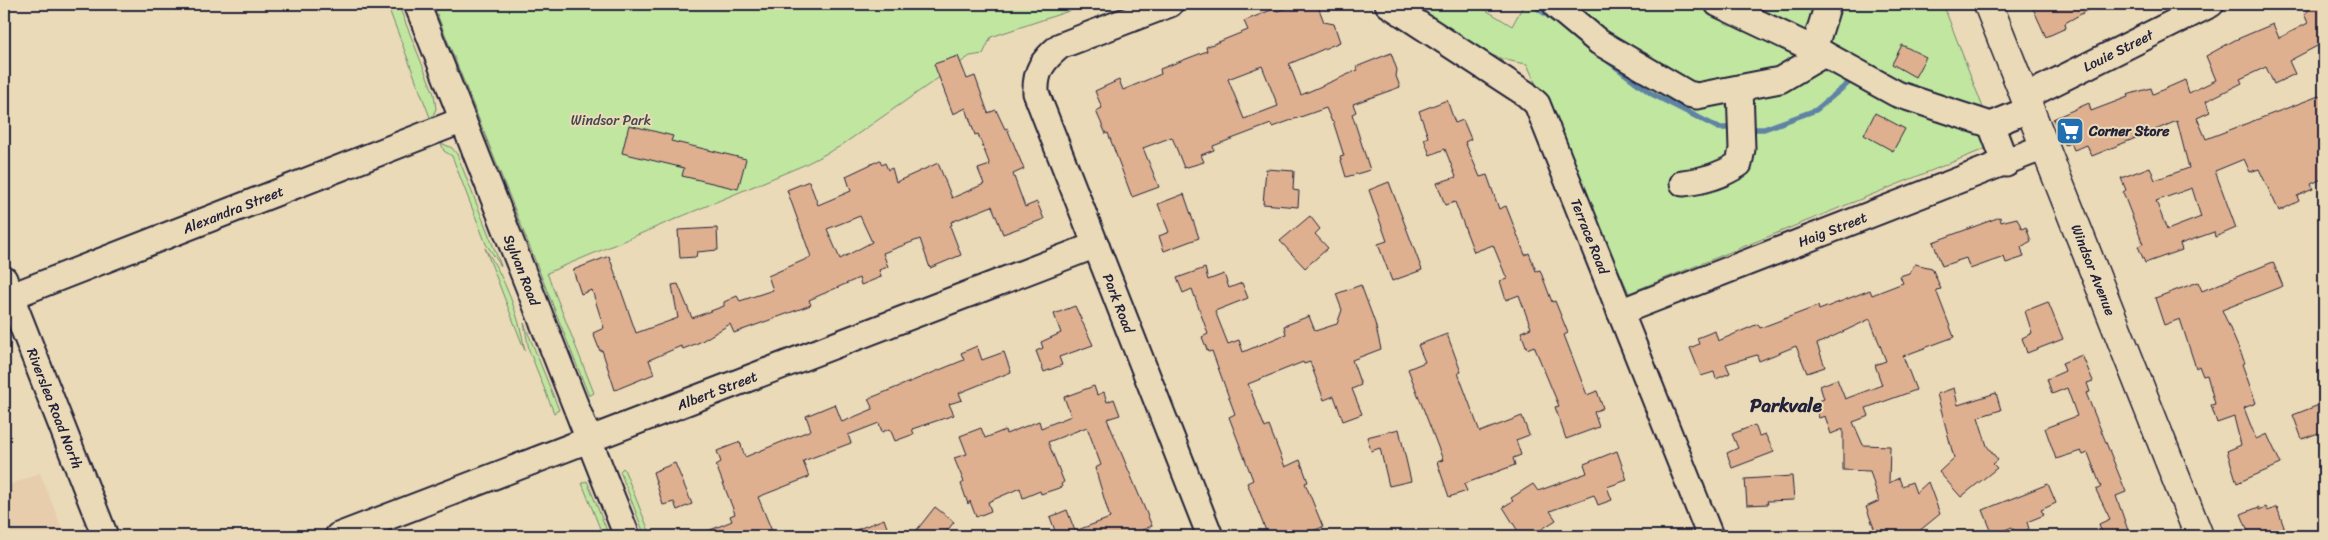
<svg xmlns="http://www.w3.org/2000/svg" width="2328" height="540" font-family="Sriracha,sans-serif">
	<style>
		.built { fill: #e7cdab }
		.green { fill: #c1e6a0; stroke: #72846e }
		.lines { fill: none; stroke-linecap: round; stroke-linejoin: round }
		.stream { stroke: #5f84a3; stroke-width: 5.5 }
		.building { fill: #dfb090; stroke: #22223b; fill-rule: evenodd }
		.minor-casing { stroke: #22223b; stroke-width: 29 }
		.major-casing { stroke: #22223b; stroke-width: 31 }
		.minor { stroke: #ebdab7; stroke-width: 25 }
		.major { stroke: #ebdab7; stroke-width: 28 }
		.labels { text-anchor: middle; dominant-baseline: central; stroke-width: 4; stroke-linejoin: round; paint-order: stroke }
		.street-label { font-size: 14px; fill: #22223b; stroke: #ebdab7 }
		.park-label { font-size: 14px; fill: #42494f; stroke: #ebdab7 }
		.poi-label { font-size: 14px; font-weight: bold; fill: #22223b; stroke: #ebdab7; text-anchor: start }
		.district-label { font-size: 19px; font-weight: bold; fill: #22223b; stroke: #ebdab7 }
	</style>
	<rect width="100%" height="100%" fill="#ebdab7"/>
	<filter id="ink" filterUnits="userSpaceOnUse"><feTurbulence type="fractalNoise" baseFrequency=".02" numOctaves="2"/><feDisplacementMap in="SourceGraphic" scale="10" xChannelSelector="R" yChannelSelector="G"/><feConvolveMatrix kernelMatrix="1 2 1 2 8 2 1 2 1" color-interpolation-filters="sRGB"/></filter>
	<g filter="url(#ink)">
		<!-- built -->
		<path class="built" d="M40 473 65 536H4V487Z"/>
		<!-- green -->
		<path class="green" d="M387 4H398L434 94 436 109 431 120Z
			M433 4H1090L991 37 983 54 970 56 839 147 804 165 547 273 594 393 589 396Z
			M1399 4H1476L1512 26 1524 4H1943L1997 144 1629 293 1527 64C1479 58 1440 28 1399 4Z
			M441 143 452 148 457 154 501 266 486 244 452 156 444 151Z
			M485 248C505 279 519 314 525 351Z
			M524 323 559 410 554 413 529 350Z
			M623 468 624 469 651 536H645L620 471Z
			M587 481 609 536H603L582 483Z"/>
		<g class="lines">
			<!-- stream -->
			<path class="stream" d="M1532 4 1554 20
				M1608 61 1652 94 1719 128H1726
				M1747 129H1764L1816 110 1852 80"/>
		</g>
		<!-- building -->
		<path class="building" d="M1298 4H1317L1324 22 1334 24 1340 42 1289 64 1301 95 1358 70 1356 67 1391 53 1397 70 1396 76 1400 87 1353 104 1356 112 1352 114 1370 170 1346 177 1340 157 1344 156 1333 121 1332 122 1326 108 1272 127 1271 124 1213 146 1214 150 1201 155 1204 162 1184 168 1172 137 1143 148 1159 187 1132 197 1108 133 1106 134 1096 111 1102 108 1095 91 1119 80 1123 90 1161 74 1160 69 1207 51 1206 47 1248 30 1244 21 1276 8 1277 11ZM1262 66 1278 106 1244 119 1228 79Z
			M2031 4H2099L2065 23 2066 28 2046 37Z
			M2305 4H2324V56L2319 45 2289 61 2295 74 2274 84 2266 67 2240 79 2242 83 2206 101 2210 112 2197 118 2206 139 2324 94V178L2311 184 2313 189 2297 196 2299 201 2279 211 2259 169 2250 172 2244 159 2215 171 2236 228 2215 237 2214 232 2180 244 2182 250 2145 263 2138 246 2143 244 2125 198 2123 192 2126 190 2121 178 2150 167 2155 180 2189 168 2177 121 2092 156 2087 145 2074 150 2071 143 2065 145 2053 119 2089 103 2091 111 2128 97 2127 95 2151 88 2153 94 2185 80 2189 93 2216 80 2206 56 2235 40 2273 24 2279 38 2308 23 2304 14 2308 11ZM2192 188 2201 217 2167 230 2156 201Z
			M1902 45 1926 57 1915 77 1892 64Z
			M958 56 967 79 975 76 988 113 996 110 1005 129 1007 128 1024 169 1013 174 1025 207 1037 202 1044 219 1003 234 992 206 951 222 952 225 950 226 961 255 930 268 920 239 883 253 888 267 879 270 881 277 861 285 859 278 809 300 811 305 734 333 730 324 700 342 683 349 681 346 649 360 654 374 615 390 602 350 600 351 593 333 604 328 592 290 581 294 573 270 609 256 636 333 678 318 672 285 678 284 692 318 724 306V302L737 296 740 301 773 290 768 276 811 257 787 190 809 181 818 205 851 191 846 176 880 160 882 165 885 163 888 170 892 168 896 182 938 163 952 198 984 184 978 169 990 165 978 134 975 135 966 108 953 114 934 64ZM860 216 872 242 840 259 827 229Z
			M1447 100 1455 123 1463 120 1471 139 1465 142 1480 177 1487 175 1499 209 1506 206 1525 255 1529 253 1536 271 1540 270 1552 302 1555 301 1568 333 1564 335 1587 395 1597 391 1603 408 1594 412 1599 427 1566 439 1555 407 1559 406 1534 346 1527 349 1521 332 1531 328 1519 295 1506 300 1500 281 1507 279 1493 245 1474 252 1455 202 1445 205 1437 183 1456 177 1445 149 1430 155 1424 139 1428 137 1419 111Z
			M1875 113 1905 129 1893 151 1864 135Z
			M629 125 673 136 671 141 746 159 738 189 682 176 684 168 622 153Z
			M1266 169 1294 171 1293 190 1299 191 1298 207 1263 204Z
			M1389 182 1422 270 1392 281 1378 244 1387 241 1369 190Z
			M1184 194 1199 238 1164 251 1159 236 1169 232 1158 204Z
			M1310 216 1320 229 1315 234 1328 248 1305 268 1280 241Z
			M2000 217 2001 222 2017 218 2022 229 2026 227 2031 241 2021 247 2024 257 2006 263 2004 257 1970 269 1966 258 1942 266 1933 242Z
			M717 228 718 250 697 252 696 257 680 258 678 230Z
			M2273 262 2283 286 2222 310 2245 363 2242 364 2256 403 2244 408 2256 439 2267 434 2281 464 2237 483 2227 451 2241 445 2234 417 2217 423 2211 405 2215 404 2207 375 2203 376 2199 366 2196 368 2180 319 2164 325 2155 298 2198 282 2202 291Z
			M1915 264 1932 268 1941 289 1936 290 1954 337 1903 356 1916 390 1866 408 1869 416 1853 422 1863 445 1890 446 1889 483 1899 478 1902 486 1912 482 1916 493 1928 482 1940 514 1913 536H1877L1866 507 1879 501 1870 471 1843 470V429L1831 434 1825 416 1819 418 1814 403 1824 399 1820 386 1837 379 1845 399 1882 385 1875 365 1886 361 1870 319 1817 344 1825 367 1807 373 1796 346 1759 361 1757 355 1726 364 1730 373 1716 379 1714 372 1701 376 1690 348 1699 344 1697 338 1715 331 1718 341 1758 324 1760 328 1818 306 1819 310 1870 290 1872 295 1903 283 1900 276 1909 273Z
			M1205 268 1208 280 1224 274 1229 288 1242 283 1248 298 1215 311 1228 344 1239 340 1243 352 1286 334 1284 326 1309 316 1315 331 1337 324 1342 310 1336 294 1361 285 1375 323 1381 349 1352 360 1361 385 1352 389 1362 414 1343 421 1334 396 1324 400 1310 362 1304 364 1303 362 1248 384 1265 428 1269 426 1285 467 1300 460 1308 482 1305 483 1323 527 1298 536H1268L1247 483 1253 480 1229 417 1235 414 1212 351 1208 352 1202 337 1208 334 1192 289 1183 293 1177 278Z
			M2048 302 2063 339 2027 353 2022 338 2032 333 2025 311Z
			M1075 306 1093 345 1059 357 1062 365 1044 372 1036 351 1043 348 1041 342 1061 333 1054 314Z
			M1447 334 1461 372 1458 373 1480 432 1522 416 1529 435 1516 440 1521 455 1513 458 1515 465 1464 484 1467 491 1449 497 1437 462 1443 460 1408 369 1425 362 1418 345Z
			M977 346 982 360 1004 352 1011 372 959 393 962 400 949 404 954 415 912 429 914 434 895 441 890 429 882 432 879 423 848 435 851 443 803 461 809 477 758 497 774 536H696L732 521 730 516 735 514 716 465 721 462 717 451 740 442 745 457 811 430 806 416 835 404 842 422 873 409 868 399 964 360 961 353Z
			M2082 355 2093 381 2087 383 2090 392 2086 393 2126 492 2116 496 2130 536H2103L2099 524 2110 519 2096 490 2101 487 2088 453 2083 455 2081 451 2056 459 2045 428 2077 416 2067 388 2052 394 2047 379 2065 371 2062 363Z
			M1094 386 1097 395 1104 392 1107 402 1114 399 1120 415 1107 419 1152 526 1127 536H1057L1050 517 1067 510 1075 531 1110 518 1095 468 1101 465 1087 427 1048 442 1064 482 1061 484 1062 487 1041 494 1040 491 1023 498 1020 488 988 502 991 511 976 517 970 501 968 504 961 484 964 482 954 458 967 454 960 436 981 428 985 438 1005 430 1006 434 1039 421 1041 428 1071 416 1064 397Z
			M1954 388 1958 405 1996 393 2001 410 1978 417 1987 446 1998 460 1993 464 1997 468 1961 497 1939 472 1954 458 1937 394Z
			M2324 403V431L2302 439 2293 415Z
			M1755 425 1759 436 1765 434 1774 452 1732 468 1727 453 1738 448 1732 434Z
			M1399 429 1411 481 1389 486 1380 448 1371 451 1367 437Z
			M1617 451 1627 480 1607 487 1612 500 1598 505 1594 495 1550 511 1556 520 1531 536H1521L1503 507 1513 501 1511 498 1533 484 1538 491 1587 473 1584 464Z
			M675 463 692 504 677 510 674 502 663 505 653 472Z
			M1792 476 1794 500 1767 501 1768 504 1747 505 1745 479Z
			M2048 484 2056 503 2041 510 2044 515 2027 522 2029 529 2016 535 2012 527 1993 535 1983 510Z
			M935 507 954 522 943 536H912Z
			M2259 507V510L2266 507 2268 511 2277 507 2287 536H2250L2241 514Z
			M884 519 890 536H843V535Z"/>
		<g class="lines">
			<defs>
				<g id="minor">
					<path id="s1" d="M417 4 627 536"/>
					<path id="s2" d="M1170 4 1060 46C1043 60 1035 71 1036 93L1210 536"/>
					<path id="s3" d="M1388 4 1526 94 1537 104 1710 536"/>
					<path d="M1556 4 1557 7 1599 42 1688 94 1697 96 1780 80 1824 54"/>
					<path d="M1718 4 1824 54 1897 94 1991 125 2006 164"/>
					<path d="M1814 49 1828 4"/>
					<path id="s4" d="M2025 97 2211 4"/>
					<path d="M1991 125 2030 109"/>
					<path d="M1683 183C1704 181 1721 176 1739 164L1742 149 1740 88"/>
					<path id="s5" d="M4 279 105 536"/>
					<path id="s6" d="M4 299 463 120"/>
					<path id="s7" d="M1620 312 2044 147"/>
					<path id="s8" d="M338 536 1096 245"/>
				</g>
				<g id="major">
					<path id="s9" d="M1988 4 2199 536"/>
				</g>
			</defs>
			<!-- minor casing -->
			<use href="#minor" class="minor-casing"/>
			<!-- major casing -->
			<use href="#major" class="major-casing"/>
			<!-- minor -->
			<use href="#minor" class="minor"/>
			<!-- major -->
			<use href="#major" class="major"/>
		</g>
	</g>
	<!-- icons -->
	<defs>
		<symbol id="supermarket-square" viewBox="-11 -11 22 22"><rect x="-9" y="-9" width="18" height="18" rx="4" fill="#1f6fb2" stroke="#ebdab7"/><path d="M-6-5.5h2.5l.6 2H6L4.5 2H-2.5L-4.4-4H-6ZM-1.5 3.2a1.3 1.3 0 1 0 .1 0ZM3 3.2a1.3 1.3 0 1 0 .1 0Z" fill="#fff"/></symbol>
	</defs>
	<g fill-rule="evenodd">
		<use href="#supermarket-square" x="2054" y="115" width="32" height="32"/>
	</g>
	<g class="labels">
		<!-- street labels -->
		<g class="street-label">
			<text stroke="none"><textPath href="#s4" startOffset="104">Louie Street</textPath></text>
			<text stroke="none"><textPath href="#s6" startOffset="246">Alexandra Street</textPath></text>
			<text stroke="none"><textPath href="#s7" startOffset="228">Haig Street</textPath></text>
			<text stroke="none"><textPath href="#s3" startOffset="322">Terrace Road</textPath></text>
			<text stroke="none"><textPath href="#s1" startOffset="286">Sylvan Road</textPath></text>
			<text stroke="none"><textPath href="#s9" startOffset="286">Windsor Avenue</textPath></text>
			<text stroke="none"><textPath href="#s2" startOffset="399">Park Road</textPath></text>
			<text stroke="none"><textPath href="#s8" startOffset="406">Albert Street</textPath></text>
			<text stroke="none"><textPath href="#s5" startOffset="139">Riverslea Road North</textPath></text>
		</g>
		<!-- park labels -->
		<g class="park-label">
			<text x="611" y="120">Windsor Park</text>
		</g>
		<!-- poi labels -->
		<g class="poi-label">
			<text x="2089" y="131">Corner Store</text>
		</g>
		<!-- district labels -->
		<g class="district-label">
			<text x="1786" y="405">Parkvale</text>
		</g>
	</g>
	<!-- margin -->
	<rect width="2328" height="540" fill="none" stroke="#ebdab7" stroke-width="20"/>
	<rect x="10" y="10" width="2308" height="520" fill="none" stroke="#22223b" stroke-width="2" filter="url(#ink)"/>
</svg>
